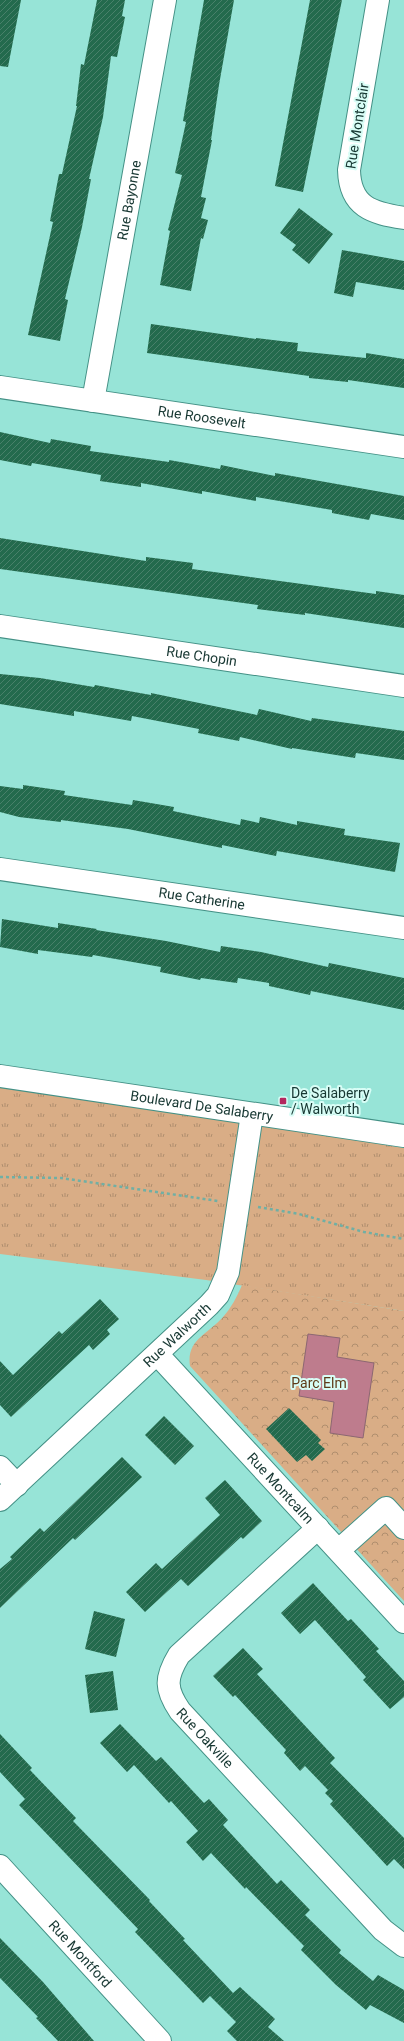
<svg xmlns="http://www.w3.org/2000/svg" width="404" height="2041" font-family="Roboto,sans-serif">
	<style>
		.grass { fill: url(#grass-tufts) }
		.forest { fill: url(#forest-crowns) }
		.water { fill: #be7c8d; stroke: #8c6772 }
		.building { fill: url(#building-hatch) }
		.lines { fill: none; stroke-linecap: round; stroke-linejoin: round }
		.minor-casing { stroke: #449186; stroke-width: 24 }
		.path { stroke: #70afa4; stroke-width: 2.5; stroke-dasharray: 3 3; stroke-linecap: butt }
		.minor { stroke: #fff; stroke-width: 22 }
		.poi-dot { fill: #b4285f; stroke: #d8fdf6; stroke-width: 1.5 }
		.labels { text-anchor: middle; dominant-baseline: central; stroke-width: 4; stroke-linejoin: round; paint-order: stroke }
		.street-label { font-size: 14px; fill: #173732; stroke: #d8fdf6 }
		.poi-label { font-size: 14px; fill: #173732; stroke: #d8fdf6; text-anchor: start }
		.park-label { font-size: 14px; fill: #5e3a18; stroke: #d8fdf6 }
	</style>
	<defs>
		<pattern id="grass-tufts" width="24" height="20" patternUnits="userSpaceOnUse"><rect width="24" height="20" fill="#d9ad86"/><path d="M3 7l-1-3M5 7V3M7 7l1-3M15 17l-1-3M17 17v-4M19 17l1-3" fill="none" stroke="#af8e6e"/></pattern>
		<pattern id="forest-crowns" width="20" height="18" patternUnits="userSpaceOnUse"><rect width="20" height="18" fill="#d9ad86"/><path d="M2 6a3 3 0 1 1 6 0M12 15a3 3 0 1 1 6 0" fill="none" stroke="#af8e6e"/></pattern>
		<pattern id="building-hatch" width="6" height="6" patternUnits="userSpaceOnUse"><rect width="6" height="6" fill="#236a4d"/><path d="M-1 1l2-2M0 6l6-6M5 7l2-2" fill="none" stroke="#48806a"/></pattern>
	</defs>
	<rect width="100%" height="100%" fill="#97e4d7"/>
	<!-- grass -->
	<path class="grass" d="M0 1087 299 1130 404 1148V1311L206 1280 0 1254Z"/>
	<!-- forest -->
	<path class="forest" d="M242 1285 404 1311V1601L190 1366C186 1340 208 1334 223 1317 231 1308 237 1297 242 1285Z"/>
	<!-- water -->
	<path class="water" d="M308 1334 340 1338 337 1357 374 1363 363 1438 330 1433 334 1402 299 1396Z"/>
	<!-- building -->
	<path class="building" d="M0 0H21L8 67 0 66Z
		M97 0H125L122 16 125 17 117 57 111 56 103 117 89 179H91L82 227 65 299 68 300 60 341 28 335 53 222 50 221 59 174H62L77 106H76L81 64 84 65Z
		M204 0H234L219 85 211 140H212L201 197 206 198 201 218 208 220 203 239 201 238 191 291 160 285 170 231 168 230 182 175 175 173 186 122 183 121Z
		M310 0H342L303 192 275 186Z
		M299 208 333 234 309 264 292 250 296 245 280 233Z
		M342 250 404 261V290L356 282 353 297 334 293Z
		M151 324 256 339V338L298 343 297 351 366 358V353L404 359V388L348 380V382L309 378V376L147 353Z
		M0 432 50 443 51 439 91 446 90 451 169 462V460L220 469 221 465 275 476V473L404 496V520L371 514 369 520 332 513V510L256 497V501L202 491V494L141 483V487L100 481 101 475 32 463 31 466 0 460Z
		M0 538 146 561V557L193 563 192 569 376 594V591L404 595V628L305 613V615L257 609 258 605 0 569Z
		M0 674 40 678 94 687 95 685 151 695V693L257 715 259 709 311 721 312 718 404 731V760L356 753 355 758 292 748V749L240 737 239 741 198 733 199 729 132 716 131 721 74 711V716L0 704Z
		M23 785 65 791 64 795 132 805 133 800 174 807 173 811 240 825 241 819 259 823 260 817 297 825V821L345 829 344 835 400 843 395 872 277 851 276 856 222 845V848L128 829 61 820V822L19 817 0 812V786L23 789Z
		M2 919 58 928V923L97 929 96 930 166 941 220 952 221 946 261 952 328 967 329 963 404 978V1010L311 991 310 995 269 986V983L238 978 237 983 201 978 200 980 160 972 161 967 93 955 92 957 38 950V954L0 947Z
		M100 1299 119 1319 107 1330 110 1334 93 1350 89 1345 11 1417 0 1405V1361L13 1375 59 1331 62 1334Z
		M289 1408 321 1440 318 1443 325 1449 312 1461 306 1455 297 1462 266 1429Z
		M164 1416 194 1446 175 1465 145 1435Z
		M122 1457 142 1477 75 1540 73 1538 0 1608V1569L12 1559 10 1557 40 1528 44 1532Z
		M225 1480 262 1521 243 1539 241 1537 188 1586 181 1579 145 1612 126 1592 156 1563 162 1569 220 1515 205 1498Z
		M313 1583 348 1621 351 1619 379 1649 376 1651 404 1681V1697L390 1709 363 1680 366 1677 315 1620 300 1634 281 1613Z
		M94 1611 125 1619 116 1657 85 1649Z
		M243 1648 263 1669 257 1674 335 1758 330 1763 404 1838V1869L394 1859 387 1866 330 1804 333 1801 325 1793 328 1790 305 1766 300 1771 284 1753 286 1750 235 1695 233 1697 213 1676Z
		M113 1671 118 1710 90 1713 85 1675Z
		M120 1724 156 1761 161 1757 204 1803 209 1799 228 1820 223 1825 277 1884 281 1880 310 1910 305 1915 341 1950 339 1953 373 1981 378 1975 404 1990V2023L370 2005 366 2010 336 1985 301 1950 304 1946 246 1887 245 1889 211 1853 203 1861 186 1842 198 1831 171 1801 169 1803 134 1765 127 1772 100 1743Z
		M0 1734 32 1768 30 1770 76 1818 73 1821 150 1900 149 1901 185 1939 183 1940 233 1993 240 1987 275 2019 268 2027 284 2041H237L227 2031 236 2022 210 1996 203 2003 135 1932 138 1929 19 1805 25 1799 0 1772Z
		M0 1938 43 1982 94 2041H58L36 2018 38 2017 0 1978Z"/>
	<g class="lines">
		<defs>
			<g id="minor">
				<path d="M378 0 349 170C350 207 372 213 404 218"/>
				<path id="s1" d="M0 387 404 447"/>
				<path id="s2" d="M93 401 165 0"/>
				<path id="s3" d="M0 626 404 686"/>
				<path id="s4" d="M0 869 404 928"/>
				<path id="s5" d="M0 1076 404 1136"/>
				<path id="s6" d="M158 1355 404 1622"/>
				<path d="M0 1467 17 1485"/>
				<path id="s7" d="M0 1500 209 1305 218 1295 228 1272 252 1114"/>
				<path id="s8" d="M318 1528 179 1655C165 1678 165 1689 180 1711L383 1930 404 1946"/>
				<path d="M339 1550 386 1508 404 1528"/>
				<path id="s9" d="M0 1866 160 2041"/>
			</g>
		</defs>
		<!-- minor casing -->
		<use href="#minor" class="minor-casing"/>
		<!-- path -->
		<path class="path" d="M0 1177 61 1178 218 1201
			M258 1207 299 1214 364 1232 404 1239"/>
		<!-- minor -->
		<use href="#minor" class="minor"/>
	</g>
	<!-- markers -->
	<rect class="poi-dot" x="279" y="1097" width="8" height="8" rx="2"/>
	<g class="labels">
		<!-- street labels -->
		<g class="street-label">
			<text transform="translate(357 126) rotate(-81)">Rue Montclair</text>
			<text stroke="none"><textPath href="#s2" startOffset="204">Rue Bayonne</textPath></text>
			<text stroke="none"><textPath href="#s1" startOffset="204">Rue Roosevelt</textPath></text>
			<text stroke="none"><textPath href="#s3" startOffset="204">Rue Chopin</textPath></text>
			<text stroke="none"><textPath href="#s4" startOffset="204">Rue Catherine</textPath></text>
			<text stroke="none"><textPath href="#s5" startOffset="204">Boulevard De Salaberry</textPath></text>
			<text stroke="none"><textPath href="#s7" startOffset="242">Rue Walworth</textPath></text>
			<text stroke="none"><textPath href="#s6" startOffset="181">Rue Montcalm</textPath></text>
			<text stroke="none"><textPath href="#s8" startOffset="286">Rue Oakville</textPath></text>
			<text stroke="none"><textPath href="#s9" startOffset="119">Rue Montford</textPath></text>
		</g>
		<!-- poi labels -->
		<g class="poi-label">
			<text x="291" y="1093">De Salaberry<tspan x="291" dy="16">/ Walworth</tspan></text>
		</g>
		<!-- park labels -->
		<g class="park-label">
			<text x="319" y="1383">Parc Elm</text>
		</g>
	</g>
</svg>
